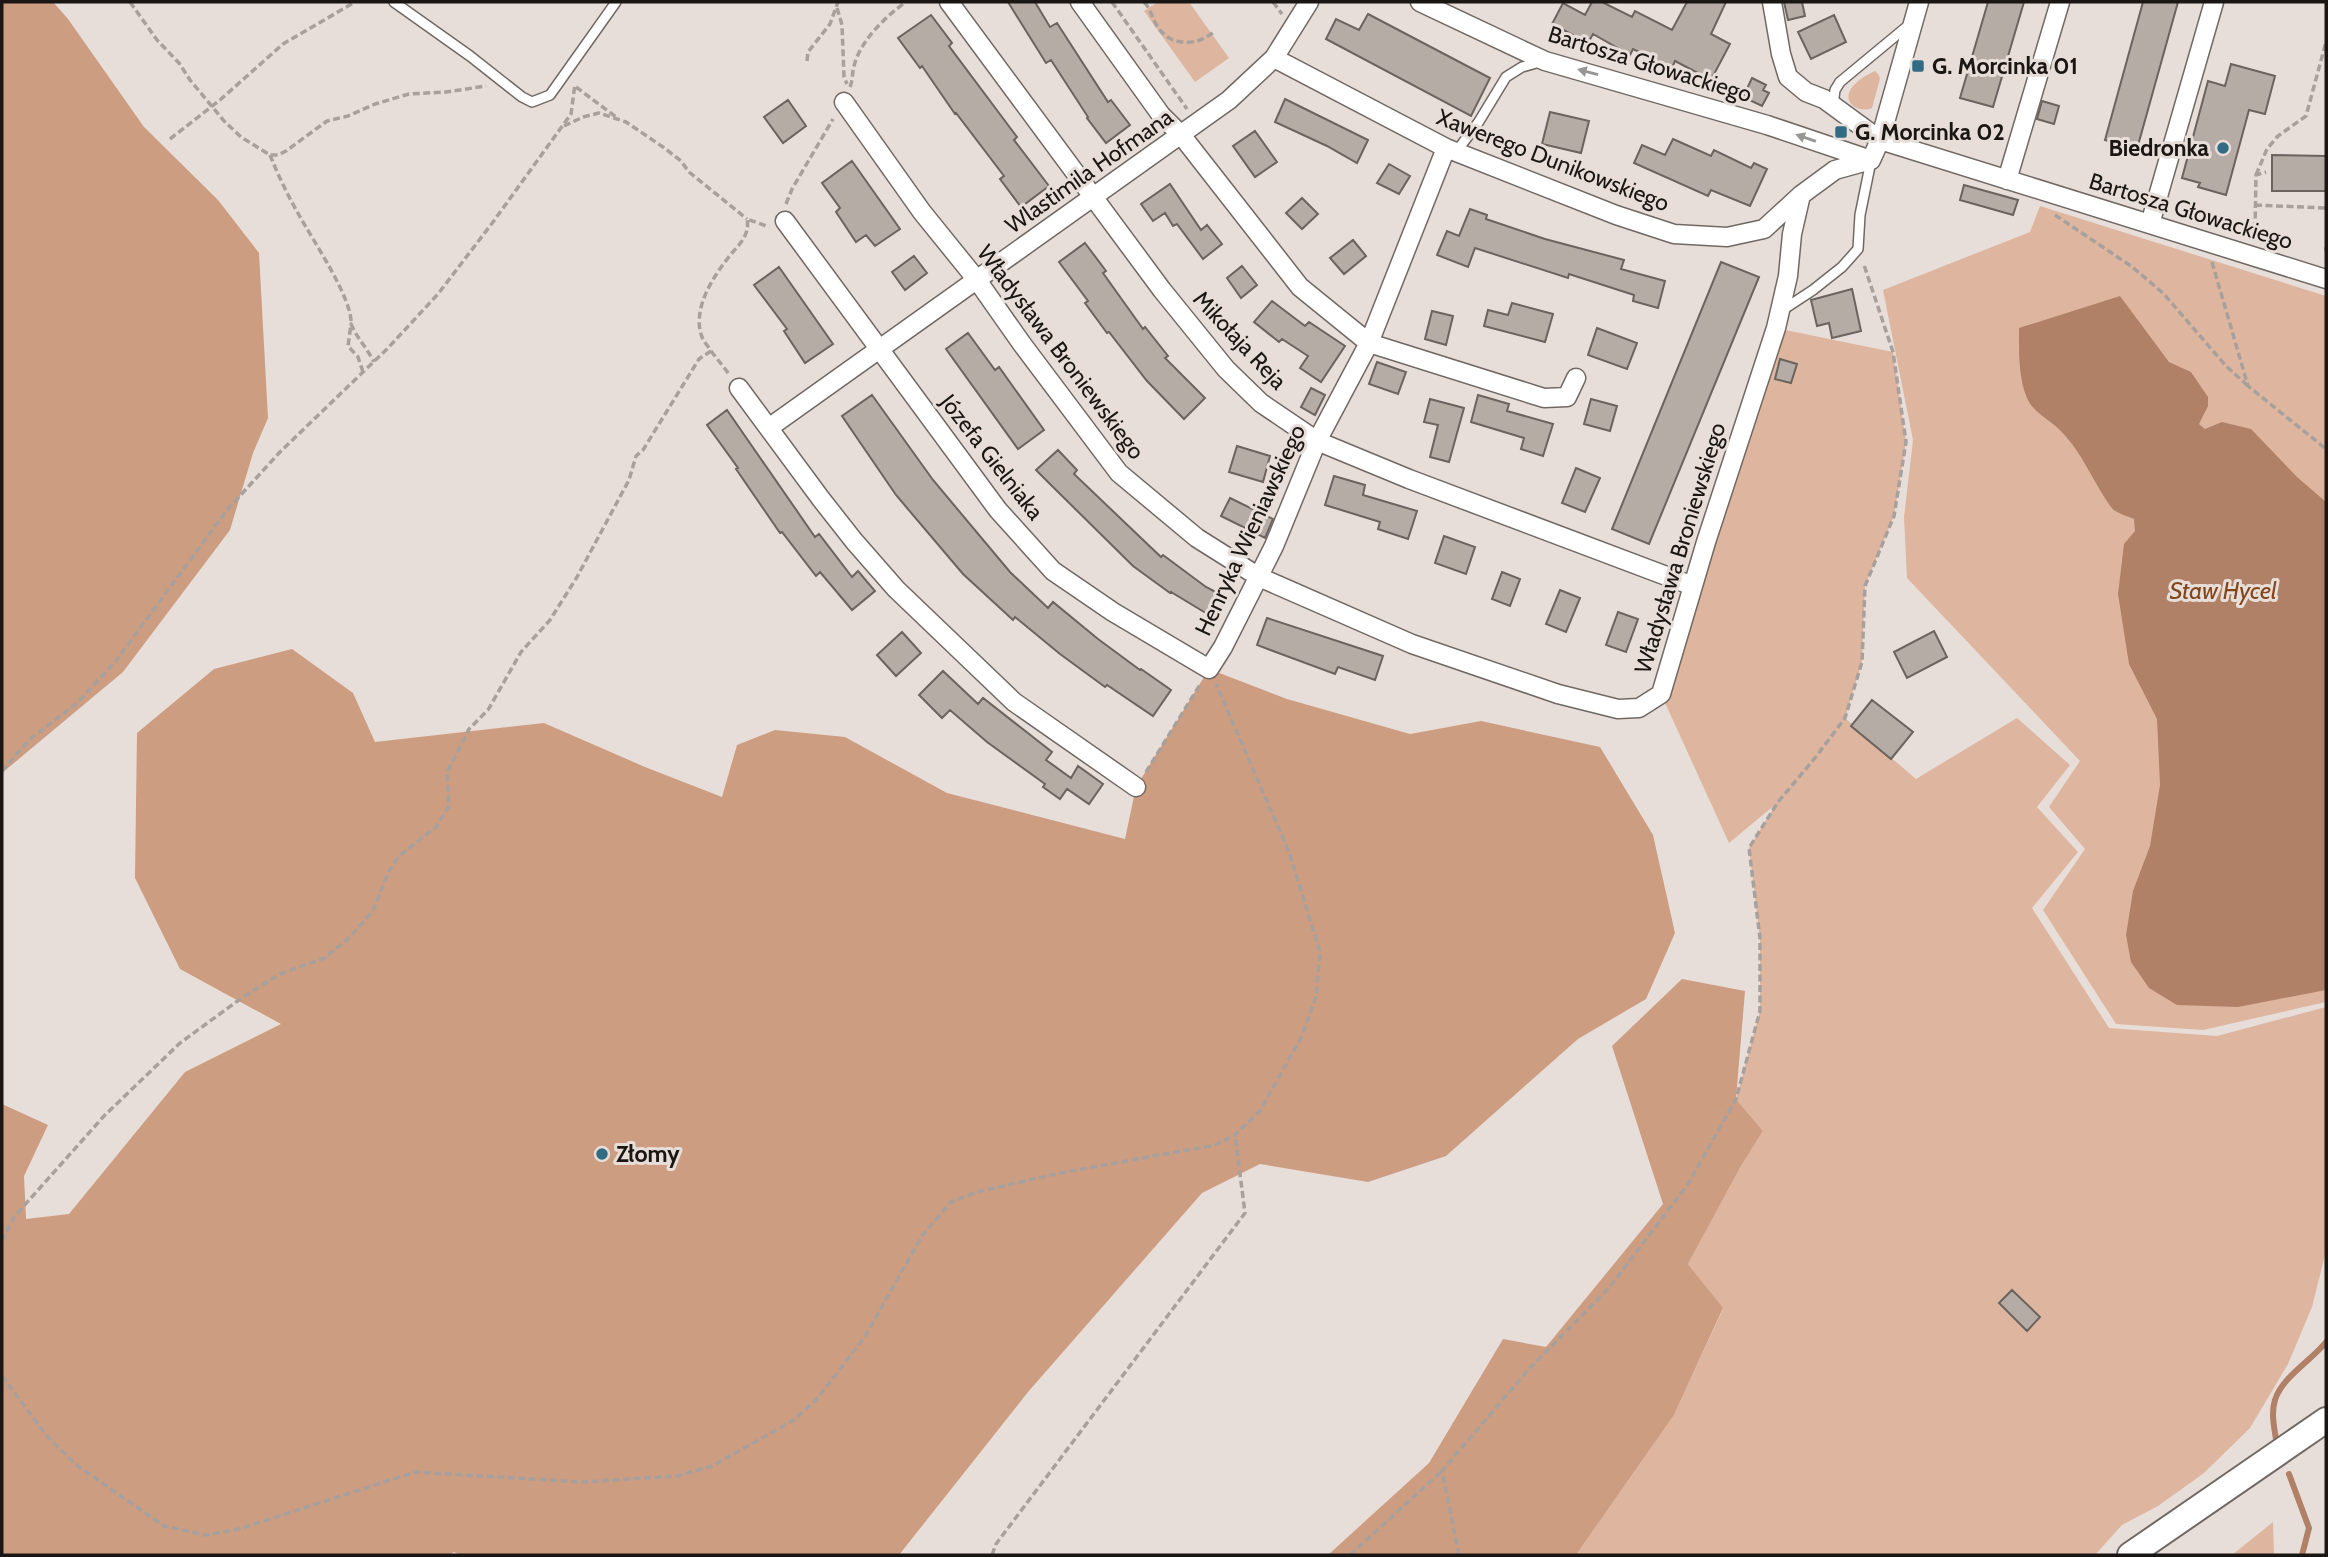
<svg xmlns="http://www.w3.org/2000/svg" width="2328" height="1557" font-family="Cabin,sans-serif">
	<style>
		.green { fill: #deb69f }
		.forest { fill: #cd9d81 }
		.water { fill: #b08166 }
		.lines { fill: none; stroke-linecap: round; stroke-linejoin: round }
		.stream { stroke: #b08166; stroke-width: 6 }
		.building { fill: #b5aca6; stroke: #6b635e; stroke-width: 2 }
		.lane-casing { stroke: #716863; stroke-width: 12 }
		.street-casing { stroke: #716863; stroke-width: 21 }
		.secondary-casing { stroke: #716863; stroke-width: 28 }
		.path { stroke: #a8a09c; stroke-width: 3.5; stroke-dasharray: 7 3.5; stroke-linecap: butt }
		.lane { stroke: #fff; stroke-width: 9 }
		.street { stroke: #fff; stroke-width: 18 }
		.secondary { stroke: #fff; stroke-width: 24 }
		.oneway { fill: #989695 }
		.poi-dot { fill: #316c84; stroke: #e8ded9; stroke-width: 2.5 }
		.labels { text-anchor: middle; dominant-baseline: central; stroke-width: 6; stroke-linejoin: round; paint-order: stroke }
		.street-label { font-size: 23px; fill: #1a1614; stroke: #e8ded9 }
		.poi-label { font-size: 23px; font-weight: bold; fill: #1a1614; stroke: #e8ded9; text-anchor: start }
		.water-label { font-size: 24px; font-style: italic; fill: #82441b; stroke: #e8ded9 }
	</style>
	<rect width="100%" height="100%" fill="#e8ded9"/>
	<!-- green -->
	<path class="green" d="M1158 2H1189L1229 58 1195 82 1144 11Z
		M1875 71 1879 75 1880 79 1872 108C1862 113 1845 106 1849 93 1852 83 1866 75 1875 71Z
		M2040 206 2326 296V1002L2203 1030 2116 1024 2043 910 2085 849 2049 807 2080 761 1907 578 1904 517 1913 440 1883 290 2030 232Z
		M1776 328 1893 352 1906 442 1894 516 1865 586 1862 662 1845 718 1916 779 2017 718 2070 765 2037 807 2078 852 2032 908 2109 1028 2217 1036 2326 1007V1251L2312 1307 2288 1364 2250 1428 2204 1473 2158 1506 2122 1525 2095 1555H1576L1674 1415 1723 1309 1688 1264 1741 1166 1763 1131 1736 1099 1760 1011V938L1749 848 1776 804 1729 843 1661 694Z
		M2273 1522 2274 1555H2232Z"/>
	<!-- forest -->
	<path class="forest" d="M2 2H53L68 19 144 127 218 200 259 253 268 418 253 453 230 530 123 672 2 773Z
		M292 649 353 693 375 742 544 723 645 767 722 797 737 745 775 730 845 737 947 793 1125 839 1136 787 1209 669 1287 699 1410 734 1481 721 1600 747 1653 835 1675 933 1646 999 1578 1039 1446 1156 1368 1182 1260 1164 1202 1193 1028 1392 899 1555H460L454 1552 449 1555H2V1104L48 1125 24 1176 26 1219 69 1214 185 1072 281 1024 180 969 135 878 137 733 214 669Z
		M1682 979 1745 991 1736 1099 1763 1131 1741 1166 1688 1264 1723 1308 1674 1415 1576 1555H1328L1429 1463 1503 1339 1546 1347 1663 1204 1612 1046Z"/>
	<!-- water -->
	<path class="water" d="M2120 296 2169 362 2191 372 2208 397V406L2199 424 2205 429 2222 422 2251 429 2297 477 2326 502V990L2238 1007 2177 1005 2149 988 2131 962 2126 935 2133 891 2150 846 2160 785 2157 719 2129 664 2118 594 2124 544 2135 531 2134 519C2127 516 2115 513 2111 507 2091 479 2080 446 2053 424 2043 416 2032 410 2027 398 2018 377 2019 350 2019 328Z"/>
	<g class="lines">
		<!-- stream -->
		<path class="stream" d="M2276 1439C2274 1427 2271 1412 2275 1400 2282 1377 2311 1361 2326 1342
			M2289 1474 2309 1528 2302 1555"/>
	</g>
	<!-- building -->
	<path class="building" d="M1008 2H1035L1050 27 1057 23 1108 102 1111 100 1130 125 1106 143 1087 118 1088 117 1051 60 1046 63Z
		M1592 2H1602L1632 17 1635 11 1672 30 1687 2H1726L1711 34 1730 44 1711 80 1675 61 1672 68 1633 49 1630 55 1593 34 1588 43 1552 24 1563 3 1585 15Z
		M1784 2H1802L1805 16 1788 20Z
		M1988 2H2024L1993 107 1960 98Z
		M2143 2H2178L2137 149 2105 140Z
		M1368 14 1490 78 1471 116 1326 39 1336 19 1359 30Z
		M931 15 952 43 949 46 1017 137 1014 140 1049 186 1021 207 1000 179 1004 176 956 113 955 114 922 66 920 68 898 38Z
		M1834 15 1846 42 1811 59 1798 32Z
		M2231 64 2275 76 2265 114 2249 110 2226 195 2198 187 2200 183 2182 178 2208 81 2225 86Z
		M1752 78 1766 85 1763 90 1769 93 1762 106 1743 97Z
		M1285 99 1368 140 1357 163 1327 146 1275 122Z
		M788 100 806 126 783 143 764 117Z
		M2042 101 2059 106 2054 124 2037 119Z
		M1550 112 1589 121 1581 153 1542 144Z
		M1255 131 1277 162 1255 177 1233 146Z
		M1673 139 1711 156 1714 150 1751 168 1754 163 1767 169 1750 206 1711 190 1708 196 1634 163 1642 145 1665 155Z
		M2272 155 2326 156V191H2272Z
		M852 161 900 229 875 246 866 235 856 242 836 212 840 208 822 183Z
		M1389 164 1410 176 1399 194 1377 183Z
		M1170 184 1201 230 1207 225 1222 244 1203 259 1177 224 1173 226 1165 213 1153 221 1141 204Z
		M1964 185 2018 200 2013 215 1960 200Z
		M1302 198 1318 214 1302 229 1286 213Z
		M1470 209 1487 215 1486 219 1545 239 1624 260 1621 269 1665 281 1658 308 1633 301 1634 295 1569 274 1568 278 1475 248 1468 267 1437 255 1447 231 1459 236Z
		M1353 240 1366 256 1344 274 1330 258Z
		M1085 243 1106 271 1103 273 1143 329 1145 327 1168 356 1165 358 1205 398 1184 419 1147 381 1109 332 1107 333 1085 303 1088 301 1059 262Z
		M914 256 927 273 905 290 892 272Z
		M1721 262 1759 277 1649 544 1612 529Z
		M1242 266 1257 285 1241 298 1227 278Z
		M779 267 833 344 805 363 784 331 787 329 754 285Z
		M1852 289 1861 331 1832 338 1829 323 1817 326 1811 300Z
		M1272 301 1305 326 1309 322 1345 346 1321 382 1300 368 1308 356 1282 339 1279 342 1254 322Z
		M1512 303 1553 314 1545 342 1484 326 1488 310 1508 315Z
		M1432 311 1453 316 1446 345 1425 339Z
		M1597 328 1637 343 1627 369 1588 355Z
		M968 333 995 370 999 367 1044 430 1018 449 946 349Z
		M1780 359 1797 364 1791 383 1775 379Z
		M1377 362 1406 372 1398 394 1369 384Z
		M1311 388 1325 395 1315 415 1301 407Z
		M872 395 933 480 1010 572 1048 608 1053 602 1098 639 1140 670 1141 669 1171 690 1153 716 1107 685 1105 687 1060 654 1015 617 1013 620 963 574 896 495 842 416Z
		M1478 395 1509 404 1507 411 1553 424 1543 456 1521 449 1524 438 1471 422Z
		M1430 399 1464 408 1449 462 1430 457 1438 425 1424 422Z
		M1591 399 1617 406 1610 431 1584 424Z
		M727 410 815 537 819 534 852 577 858 571 875 591 852 610 820 572 816 576 782 532 780 533 736 469 738 468 707 425Z
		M1237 446 1270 456 1263 482 1229 472Z
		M1058 450 1077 470 1074 474 1161 557 1163 555 1206 587 1227 598 1214 618 1171 592 1170 593 1133 566 1051 485 1036 470Z
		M1576 468 1600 478 1585 512 1562 503Z
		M1334 476 1365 485 1363 495 1417 511 1408 539 1378 529 1380 522 1325 505Z
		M1230 498 1273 519 1265 538 1221 516Z
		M1444 536 1475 547 1466 574 1435 563Z
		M1502 572 1520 579 1510 606 1492 599Z
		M1560 590 1580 598 1566 632 1546 624Z
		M1618 612 1638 619 1626 652 1606 645Z
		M1267 618 1383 656 1375 680 1338 667 1335 674 1257 645Z
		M1934 631 1947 657 1907 678 1894 652Z
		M902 632 921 653 896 676 877 655Z
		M943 671 978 704 983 698 1052 752 1046 760 1071 778 1078 766 1103 784 1089 804 1067 789 1060 799 1043 787 1045 784 987 742 950 710 942 718 919 695Z
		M1872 700 1913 732 1891 759 1851 726Z
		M2012 1290 2040 1317 2027 1331 1999 1303Z"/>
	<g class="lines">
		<defs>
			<path id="lane" d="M394 2 470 56 522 97 532 102 550 95 616 2
				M1833 105 1835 90 1840 82 1910 24
				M1456 152 1478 123 1506 77 1522 67 1540 62
				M1781 311 1813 290 1842 267 1858 249 1860 215 1871 161"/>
			<path id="street" d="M949 2 1162 290 1226 369 1261 403 1317 441 1409 479 1693 586
				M1080 2 1161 115 1182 136 1300 287 1369 343 1544 398 1567 397 1576 378
				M1420 2 1545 61 1767 125 1871 160
				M1772 2 1781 54 1788 77 1806 92 1824 99 1880 140 2326 279
				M1274 58 1446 148 1616 215 1674 234 1727 237 1764 229 1801 195 1835 170 1871 160 1880 140 1919 2
				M844 102 922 212 977 280 1022 344 1119 473 1197 538 1259 577 1412 644 1558 694 1618 709 1639 708 1661 694 1706 542 1776 328 1788 276 1792 234 1801 195
				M2007 180 2060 2
				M785 221 998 510 1053 571 1113 612 1209 669 1223 647 1274 546 1317 441 1369 343 1446 148
				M2150 224 2214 2
				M739 388 821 499 854 541 896 589 1014 702 1136 787
				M770 427 1229 100 1274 58 1309 2"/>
			<path id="secondary" d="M2130 1555 2326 1420"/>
		</defs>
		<!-- lane casing -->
		<use href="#lane" class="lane-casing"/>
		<!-- street casing -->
		<use href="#street" class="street-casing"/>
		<!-- secondary casing -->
		<use href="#secondary" class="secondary-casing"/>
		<!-- path -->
		<path class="path" d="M130 2 157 40 179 63 190 80 224 121 241 137 270 155H278L286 151 327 121 348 116 375 104 409 94 446 92 486 86
			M1112 2 1187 109
			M1144 2C1151 9 1152 18 1157 26 1171 48 1198 46 1215 31
			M1273 2 1282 14
			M837 8 842 25 844 77 847 84
			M807 61 808 52 830 24 838 2
			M576 87 616 117
			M850 87C853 80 852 73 854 66 860 41 886 16 906 2
			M564 126 583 117 599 113 626 122 663 147 681 161 689 172 747 219
			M170 139 220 100 283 44 355 2
			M270 155C278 175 288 196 299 215 312 239 353 299 351 324
			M2256 175 2267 149 2278 136 2306 116 2326 42
			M786 204 792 189 833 119
			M2255 205 2326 208
			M2055 215 2131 266 2163 293 2226 366 2248 386
			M2255 229 2256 175 2266 172
			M2326 251V247
			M2212 262 2248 386 2326 449
			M711 351 729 374
			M363 372 358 357 348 346 351 324C357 338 367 348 374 362
			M2 771 30 739 77 703 115 662 227 510 280 452 388 348 438 294 493 222 571 114 575 84
			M1146 772 1201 683
			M2 1241 14 1217 104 1116 180 1043 243 997 280 974 324 958 348 939 373 911 388 873 399 856 436 827 449 806 447 773 469 729 488 710 521 652 550 620 577 577 629 480 636 456 643 450 699 359 711 351C708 346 704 342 702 337 691 308 715 274 732 253 741 243 750 233 747 219L769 227
			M2 1376 47 1436 75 1464 164 1526 206 1535 239 1529 415 1472 583 1482 677 1476 712 1466 794 1420 817 1399 864 1338 922 1236 951 1202 977 1192 1060 1173 1215 1145 1235 1135 1259 1112 1301 1038 1316 997 1320 952 1289 852 1216 684
			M992 1555 996 1544 1245 1213 1235 1135
			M1350 1555 1442 1471
			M1459 1555 1442 1471 1529 1369 1609 1288 1688 1184 1736 1099 1760 1011V938L1749 848 1778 802 1815 758 1845 718 1862 662 1865 586 1894 516 1906 442 1893 352 1864 265"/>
		<!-- lane -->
		<use href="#lane" class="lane"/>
		<!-- street -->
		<use href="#street" class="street"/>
		<!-- secondary -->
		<use href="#secondary" class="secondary"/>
	</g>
	<!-- one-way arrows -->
	<defs><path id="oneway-solid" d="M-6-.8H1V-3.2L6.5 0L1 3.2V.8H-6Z" transform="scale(1.75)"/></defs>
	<g class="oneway">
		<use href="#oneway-solid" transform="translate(1588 72) rotate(-165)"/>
		<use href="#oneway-solid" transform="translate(1806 138) rotate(-161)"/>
	</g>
	<!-- markers -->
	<g class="poi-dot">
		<rect x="1911" y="59" width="14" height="14" rx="3.5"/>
		<rect x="1834" y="125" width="14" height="14" rx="3.5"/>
		<circle cx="2223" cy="148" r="7"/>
		<circle cx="602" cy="1154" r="7"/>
	</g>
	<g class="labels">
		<!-- street labels -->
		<g class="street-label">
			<text transform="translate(1650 64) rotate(17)">Bartosza Głowackiego</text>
			<text transform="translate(1553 160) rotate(21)">Xawerego Dunikowskiego</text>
			<text transform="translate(1089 171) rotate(-35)">Wlastimila Hofmana</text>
			<text transform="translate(2191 211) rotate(17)">Bartosza Głowackiego</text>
			<text transform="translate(1240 340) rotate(47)">Mikołaja Reja</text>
			<text transform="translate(1061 352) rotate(53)">Władysława Broniewskiego</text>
			<text transform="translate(992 457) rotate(52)">Józefa Gielniaka</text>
			<text transform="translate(1250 530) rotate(-65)">Henryka Wieniawskiego</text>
			<text transform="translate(1680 548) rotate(-73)">Władysława Broniewskiego</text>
		</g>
		<!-- poi labels -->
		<g class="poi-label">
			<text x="1932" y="66">G. Morcinka 01</text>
			<text x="1855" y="132">G. Morcinka 02</text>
			<text x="2209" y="148" text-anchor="end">Biedronka</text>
			<text x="616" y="1154">Złomy</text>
		</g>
		<!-- water labels -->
		<g class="water-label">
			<text x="2223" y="590">Staw Hycel</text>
		</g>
	</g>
	<!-- border -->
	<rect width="2328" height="1557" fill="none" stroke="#1a1614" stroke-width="7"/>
</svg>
